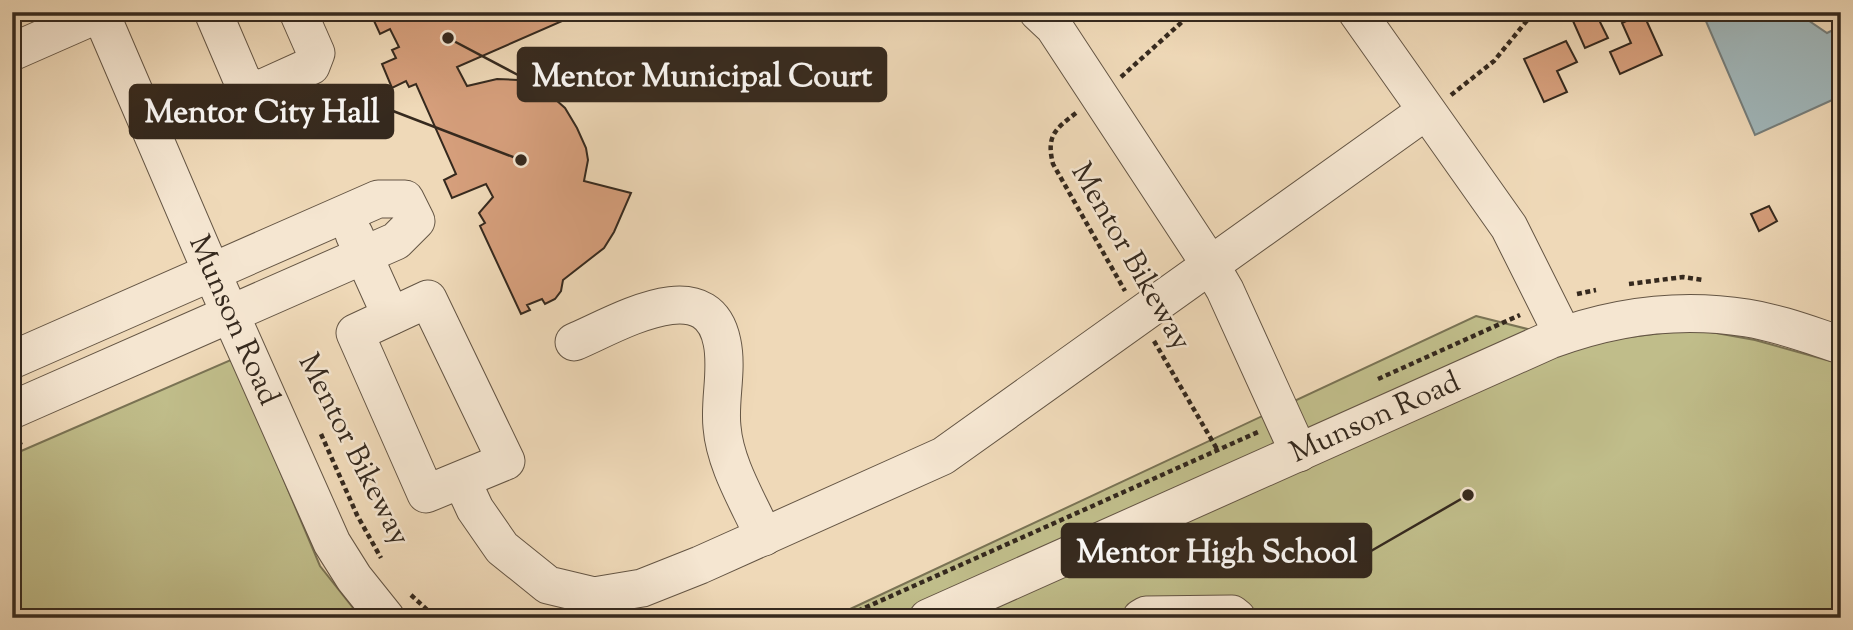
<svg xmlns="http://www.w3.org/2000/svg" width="1853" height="630" font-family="'Sorts Mill Goudy',serif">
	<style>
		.green { fill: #c0bd8a; stroke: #7a7354; stroke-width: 2 }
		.water { fill: #a0b7bb; stroke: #757e7c; stroke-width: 2 }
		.building { fill: #d69f7c; stroke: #35291e; stroke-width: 2 }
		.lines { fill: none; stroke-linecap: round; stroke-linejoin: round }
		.minor-casing { stroke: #645544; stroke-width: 39 }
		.path { stroke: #35291e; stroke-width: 4.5; stroke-dasharray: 5 3.5; stroke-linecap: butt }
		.minor { stroke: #f5e6d1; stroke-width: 37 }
		.labels { text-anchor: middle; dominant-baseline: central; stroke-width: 5; stroke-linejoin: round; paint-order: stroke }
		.street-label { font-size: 30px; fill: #35291e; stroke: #f5e6d1 }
		.leader { fill: none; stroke: #35291e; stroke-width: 2.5 }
		.callout-dot { fill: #35291e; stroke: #f5e6d1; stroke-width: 2.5 }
		.callout { fill: #35291e; stroke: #35291e; stroke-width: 2.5 }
		.callout-label { font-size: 32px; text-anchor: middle; font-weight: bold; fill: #fff }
	</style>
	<rect width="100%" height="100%" fill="#efd9b8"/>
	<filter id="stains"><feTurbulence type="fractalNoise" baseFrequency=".00286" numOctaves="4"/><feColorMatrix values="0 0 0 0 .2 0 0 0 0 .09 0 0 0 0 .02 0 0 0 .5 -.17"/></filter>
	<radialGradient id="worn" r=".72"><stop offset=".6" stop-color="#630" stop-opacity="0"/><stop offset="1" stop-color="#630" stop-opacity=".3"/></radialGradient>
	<!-- green -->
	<path class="green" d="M1476 316 1591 345 1622 338 1694 329 1755 340 1841 364V618H831Z
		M233 359 320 566 361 618H12V455Z"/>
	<!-- water -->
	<path class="water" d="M1702 12H1796L1827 33 1841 26V96L1755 135Z"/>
	<!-- building -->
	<path class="building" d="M370 12H575L576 15 457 67 467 86 497 79 518 80 546 91 565 108 577 128 586 148 588 160 584 181 631 193 614 232 604 248 563 280 561 291 555 299 545 304 542 299 527 305 530 310 521 314 480 226 485 223 479 213 493 197 486 184 452 198 444 180 456 174 416 84 409 87 406 81 392 88 382 64 396 58 392 50 399 47 390 29 380 34Z
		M1569 12H1610L1598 18 1608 38 1585 48Z
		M1643 13 1662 55 1620 74 1610 52 1631 43 1622 23Z
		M1566 41 1577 62 1557 71 1567 92 1544 102 1524 59Z
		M1769 206 1777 221 1759 231 1751 214Z"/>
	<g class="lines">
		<defs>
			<g id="minor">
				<path id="s1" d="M100 12 212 273 332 543 354 578 386 618"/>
				<path d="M213 12 243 82 258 90 311 66 316 53 298 12"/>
				<path d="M1038 12 1054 27 1211 266 1225 290 1299 453"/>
				<path d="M1357 12 1509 227 1563 335"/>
				<path d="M12 52 103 12"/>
				<path d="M354 234 391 316"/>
				<path d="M428 299 506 461 426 494 355 333Z"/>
				<path d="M574 342C615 325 707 268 722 342 728 370 719 400 722 427 725 465 749 503 764 537"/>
				<path d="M12 360 378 199H405L416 221 396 241 12 410"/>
				<path d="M462 481 475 509 502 548 548 585 594 596 642 588 700 565 943 456 1426 111"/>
				<path id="s2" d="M928 618 1550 340C1614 316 1679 307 1747 318 1779 323 1810 335 1841 345"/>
				<path d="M1141 618 1146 615 1232 614 1237 618"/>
			</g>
		</defs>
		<!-- minor casing -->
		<use href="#minor" class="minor-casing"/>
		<!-- path -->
		<path class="path" d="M1121 77 1193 12
			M1451 95 1494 61 1534 12
			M1076 113C1055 129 1046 136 1053 164L1125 291
			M1629 284 1683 277 1703 280
			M1577 294 1596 290
			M1154 341 1217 449
			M1378 379 1520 315
			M321 434 357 515 381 558
			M12 446 22 442
			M411 595 436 618
			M842 618 1258 432"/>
		<!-- minor -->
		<use href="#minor" class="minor"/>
	</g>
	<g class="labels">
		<!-- street labels -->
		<g class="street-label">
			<text transform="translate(1130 257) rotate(60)">Mentor Bikeway</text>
			<text stroke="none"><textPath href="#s1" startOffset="336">Munson Road</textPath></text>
			<text stroke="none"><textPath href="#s2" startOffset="490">Munson Road</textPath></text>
			<text transform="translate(353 450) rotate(63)">Mentor Bikeway</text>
		</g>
	</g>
	<!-- callouts -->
	<path class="leader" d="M448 38L518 75M521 160L393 111M1468 495L1371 551"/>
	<g class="callout-dot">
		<circle cx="448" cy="38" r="7"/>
		<circle cx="521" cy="160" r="7"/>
		<circle cx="1468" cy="495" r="7"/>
	</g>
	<g class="callout">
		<rect x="518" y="48" width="368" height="53" rx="7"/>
		<rect x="130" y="85" width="263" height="53" rx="7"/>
		<rect x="1062" y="524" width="309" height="53" rx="7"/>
	</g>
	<g class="callout-label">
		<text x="702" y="86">Mentor Municipal Court</text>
		<text x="262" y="122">Mentor City Hall</text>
		<text x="1217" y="562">Mentor High School</text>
	</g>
	<!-- margin -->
	<rect width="1853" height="630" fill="none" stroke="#efd9b8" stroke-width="42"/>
	<rect x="14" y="14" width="1825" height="602" fill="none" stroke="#35291e" stroke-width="3.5"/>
	<rect x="21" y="21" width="1811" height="588" fill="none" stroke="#35291e" stroke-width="2"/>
	<rect width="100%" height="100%" filter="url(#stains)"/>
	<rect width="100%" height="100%" fill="url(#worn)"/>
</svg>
